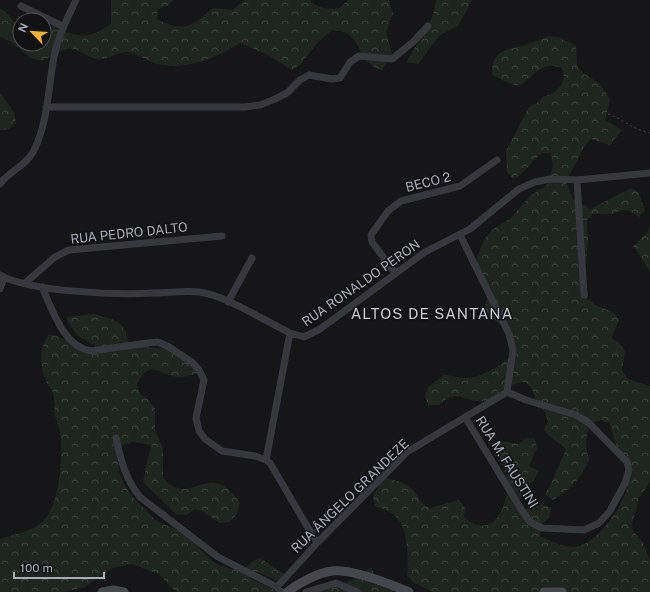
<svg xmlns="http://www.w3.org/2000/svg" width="650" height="592" font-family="'Public Sans',sans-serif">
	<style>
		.forest { fill: url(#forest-crowns) }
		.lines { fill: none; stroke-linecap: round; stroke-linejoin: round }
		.path { stroke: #3d3f44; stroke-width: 1; stroke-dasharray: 2 3; stroke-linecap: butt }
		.street { stroke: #37383d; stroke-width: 7 }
		.secondary { stroke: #45474d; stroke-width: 9 }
		.labels { text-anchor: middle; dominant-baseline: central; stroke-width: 3; stroke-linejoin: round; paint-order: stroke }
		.street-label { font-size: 13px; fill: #a8adb8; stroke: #111113 }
		.quarter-label { font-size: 15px; letter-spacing: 1px; fill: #c9ccd4; stroke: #111113 }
	</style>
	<defs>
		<pattern id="forest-crowns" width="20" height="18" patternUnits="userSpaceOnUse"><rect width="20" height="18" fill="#1e261f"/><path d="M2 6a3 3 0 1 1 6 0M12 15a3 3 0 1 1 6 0" fill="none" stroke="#3c433d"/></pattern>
	</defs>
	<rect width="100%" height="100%" fill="#161618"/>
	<!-- forest -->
	<path class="forest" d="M111 0H174L167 6 158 9 157 19C186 33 190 27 213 8L233 10 244 0H311V2C321 9 328 9 340 8L348 0H389L393 14 386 32 392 53 382 70C352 62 367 32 332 30L317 43 301 64 292 70 268 55 240 43C217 58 182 72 154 63 146 60 138 54 129 52 119 51 108 60 97 59 86 57 80 48 68 49 57 50 48 63 38 60 22 57 16 40 0 37V9L5 11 20 29V44H44V29L53 26C77 38 88 40 111 24Z
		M436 0H472L458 26 440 35 418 64 407 62C417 41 434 24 436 0Z
		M549 36 558 37 576 46 577 66 583 73 600 84 610 100 605 120 622 130 610 145 591 139 585 145 566 182 573 199 590 209 631 188 639 193 645 210 639 217 630 211 622 210 613 214H593L587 220 588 241 585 270 588 299 595 305 613 312 619 320 611 338 619 343 625 351 622 370 627 379 650 386V482L639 498 631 528 643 543 650 560V592H433L414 583 407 576C409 562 408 533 399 520 394 513 383 509 375 506L373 497 383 478C393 479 407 483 413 490 421 499 418 503 430 508L459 500 465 508 464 517C494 544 512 501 506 475 504 465 497 459 495 450L501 441 519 444 526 438 535 439 537 448 529 466 539 471 534 480 527 486 518 503 525 510 542 504 551 508 549 518 541 525 540 536C551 541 567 550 579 546 600 540 630 499 628 477 628 464 619 454 615 442 613 436 612 430 610 424L601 420 590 423C586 436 585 447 589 460 581 478 570 490 553 500L545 494 550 486 566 449C559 442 550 439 544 430L548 421 545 412 538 406 532 389 526 382C504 383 502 399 485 401 465 404 458 386 439 405H428L425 395 429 386 444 375C452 375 459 378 466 378 480 378 498 367 509 358 511 347 509 334 501 325 496 320 489 318 485 313V304L490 294 478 269 476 259 485 238 493 229 510 219 530 196 548 184 553 166 551 153H542C530 162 526 173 513 179L507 172 506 151 529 107 537 103 543 97 553 93 561 86 564 77 562 68C542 61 535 74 520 86L511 84 492 75C492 46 510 51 531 43 537 41 543 38 549 36Z
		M0 93 14 112 16 123 9 129 0 130Z
		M650 226V271L633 246 647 233Z
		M94 314C115 320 124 320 129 343 142 349 147 346 160 348 175 350 188 363 200 373 193 375 185 377 178 377 158 375 150 358 137 384L140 394 149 400 155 409V429L163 449V478C192 510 209 456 240 503L237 514 229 522 219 523 204 512 195 509 187 515H177L143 482 151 445 133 442 123 445C111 471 126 492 145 509 149 513 153 518 158 521 166 526 175 528 183 533 206 549 209 571 243 569L253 561 260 558 284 574 282 583 255 571 249 578 275 590V592H176L160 575 132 564 112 568 85 587 63 592H0V539C14 534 33 532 44 520 60 503 62 461 61 438 60 430 57 422 55 415 54 408 55 400 53 393 52 390 49 386 47 383 40 366 38 350 49 334L57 336 94 354 95 345C80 339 72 332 66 317Z
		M371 567 379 583 407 592H317L319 588C344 586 351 582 371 567Z"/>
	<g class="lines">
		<!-- path -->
		<path class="path" d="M608 114C623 119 634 130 650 133"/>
		<!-- street -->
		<path class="street" d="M21 6 62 26
			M46 107H245L260 105 275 99 287 93 300 80 309 75 332 79 340 78 350 62 359 56 392 59 413 42 428 26
			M577 180 584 295
			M0 184C9 171 26 166 33 152 48 124 48 88 54 57 58 36 67 19 76 0
			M460 235 509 334 513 350 507 392
			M395 273 372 242 371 235 388 211 401 201 460 186 497 160
			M0 275C30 292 117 295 153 293 168 293 184 290 199 292 225 295 265 321 290 333L304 337 320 329 425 252 470 229 519 189 535 182 550 179 577 180 650 173
			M25 283 55 257 69 250 222 236
			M42 287C53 311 63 346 91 351L148 343 158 342 169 347 193 363 199 370 204 380 196 418 199 431 205 439 222 451 255 456 266 460 270 463 317 543
			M0 289 4 277
			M228 302 252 258
			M465 417 521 509 530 522 542 528 584 530 599 523 610 511 625 483 629 470 627 462 589 423 576 415 526 400 507 392
			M116 438C121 460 125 479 140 497L218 557 277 587 281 592
			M266 460 290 333
			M277 587 317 543 407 452 507 392
			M306 592 336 583 357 592"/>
		<!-- secondary -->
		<path class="secondary" d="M102 592 113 590 124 592
			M287 592C299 583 317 573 332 571 352 569 390 584 409 592
			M544 592H562"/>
	</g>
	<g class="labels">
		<!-- street labels -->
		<g class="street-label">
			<text transform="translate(428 182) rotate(-14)">BECO 2</text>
			<text transform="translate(129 233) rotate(-6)">RUA PEDRO DALTO</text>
			<text transform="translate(361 283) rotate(-35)">RUA RONALDO PERON</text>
			<text transform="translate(507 462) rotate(58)">RUA M. FAUSTINI</text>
			<text transform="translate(350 496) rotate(-44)">RUA ÂNGELO GRANDEZE</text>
		</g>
		<!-- quarter labels -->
		<g class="quarter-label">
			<text x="432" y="313">ALTOS DE SANTANA</text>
		</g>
	</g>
	<!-- north arrow -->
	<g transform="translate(32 32) rotate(295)"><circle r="19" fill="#111113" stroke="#4d4f55"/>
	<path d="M0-3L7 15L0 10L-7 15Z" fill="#f2b134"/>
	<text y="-6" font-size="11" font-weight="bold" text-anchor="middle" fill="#a8adb8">N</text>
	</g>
	<!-- scale -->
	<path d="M14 572v6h90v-6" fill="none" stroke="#a8adb8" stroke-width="2"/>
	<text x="20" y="572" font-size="12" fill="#a8adb8" stroke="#111113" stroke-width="3" paint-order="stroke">100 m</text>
</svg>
